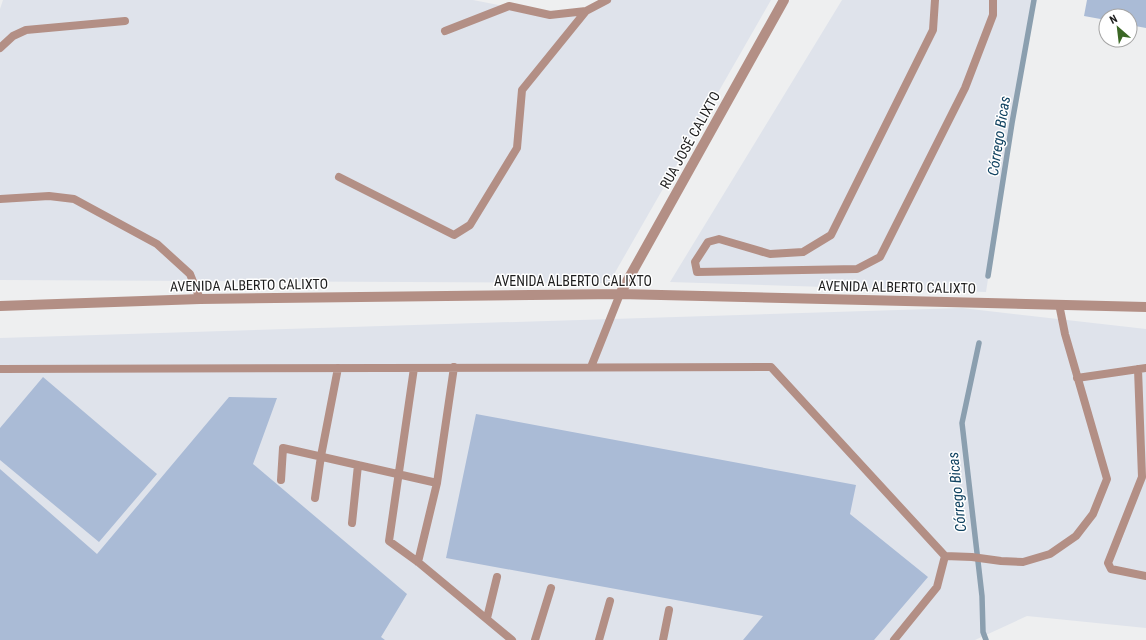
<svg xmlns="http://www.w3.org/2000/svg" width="1146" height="640" font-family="'Roboto Condensed',sans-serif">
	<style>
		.built { fill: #dfe3eb }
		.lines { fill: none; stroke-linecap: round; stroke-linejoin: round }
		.stream { stroke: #8b9faf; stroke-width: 5.5 }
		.building { fill: #aabbd6 }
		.service { stroke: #b38f85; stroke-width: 8 }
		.tertiary { stroke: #b38f85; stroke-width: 10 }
		.labels { text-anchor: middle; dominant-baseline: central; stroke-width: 3; stroke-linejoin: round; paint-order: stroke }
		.street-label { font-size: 14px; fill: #1d1d1d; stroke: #fff }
		.water-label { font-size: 15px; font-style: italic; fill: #114361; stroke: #fff }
	</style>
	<rect width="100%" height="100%" fill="#eeeff0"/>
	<!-- built -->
	<path class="built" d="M3 0H473L550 15 586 11 607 0H771L609 283 0 280V9Z
		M842 0H1034L1012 123 986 292 670 282Z
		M962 308 1146 329V628L1027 616 975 640H0V338Z"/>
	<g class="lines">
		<!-- stream -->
		<path class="stream" d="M988 276 1012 123 1034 0
			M979 343 962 423 982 596 983 632 986 640"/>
	</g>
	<!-- building -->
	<path class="building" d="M1087 0H1146V28L1130 25V16H1106V20L1084 16Z
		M43 377 157 474 99 542 0 460V428Z
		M229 397 277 398 253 464 407 594 381 637 385 640H0V469L97 554Z
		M476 414 856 485 850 514 928 577 874 640H743L763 616 446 558Z"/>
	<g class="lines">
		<!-- service -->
		<path class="service" d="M935 0 933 30 831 235 803 252 770 254 719 239 708 242 695 262 697 272 857 269 880 257 965 88 993 15V0
			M445 31 509 6 550 15 586 11 607 0
			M0 48 13 36 26 30 125 21
			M339 177 454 235 470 225 517 148 522 90 586 11
			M0 199 49 196 74 199 157 244 190 274 200 299
			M591 367 620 294
			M414 368 389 541 418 562 512 640
			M0 369 771 367 945 556 972 557 1001 561 1023 562 1050 554 1076 536 1093 514 1107 479 1065 334 1059 304
			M1138 369 1142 477 1108 563 1111 569 1146 576
			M1077 378 1146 368
			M281 480 283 448 437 483
			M315 498 321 456 338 368
			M352 523 358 465
			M418 562 437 483 454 367
			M487 618 497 577
			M535 640 551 588
			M599 640 610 601
			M663 640 669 610
			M894 640 937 587 945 556"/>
		<!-- tertiary -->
		<path class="tertiary" d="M620 294 784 0
			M0 306 200 299 620 294 1146 307"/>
	</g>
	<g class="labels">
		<!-- street labels -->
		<g class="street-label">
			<text transform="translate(690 140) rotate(-61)">RUA JOSÉ CALIXTO</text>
			<text x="573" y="281">AVENIDA ALBERTO CALIXTO</text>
			<text transform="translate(249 285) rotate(-1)">AVENIDA ALBERTO CALIXTO</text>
			<text transform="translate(897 287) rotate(1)">AVENIDA ALBERTO CALIXTO</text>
		</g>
		<!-- water labels -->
		<g class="water-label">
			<text transform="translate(999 136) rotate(-81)">Córrego Bicas</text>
			<text transform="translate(957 492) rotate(-96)">Córrego Bicas</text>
		</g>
	</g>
	<!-- north arrow -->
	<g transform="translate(1118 28) rotate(332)"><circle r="19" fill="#ffffff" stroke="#a5a5a5"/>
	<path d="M0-3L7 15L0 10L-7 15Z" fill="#3b6725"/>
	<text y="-6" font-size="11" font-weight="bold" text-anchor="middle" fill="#1d1d1d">N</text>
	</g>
</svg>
